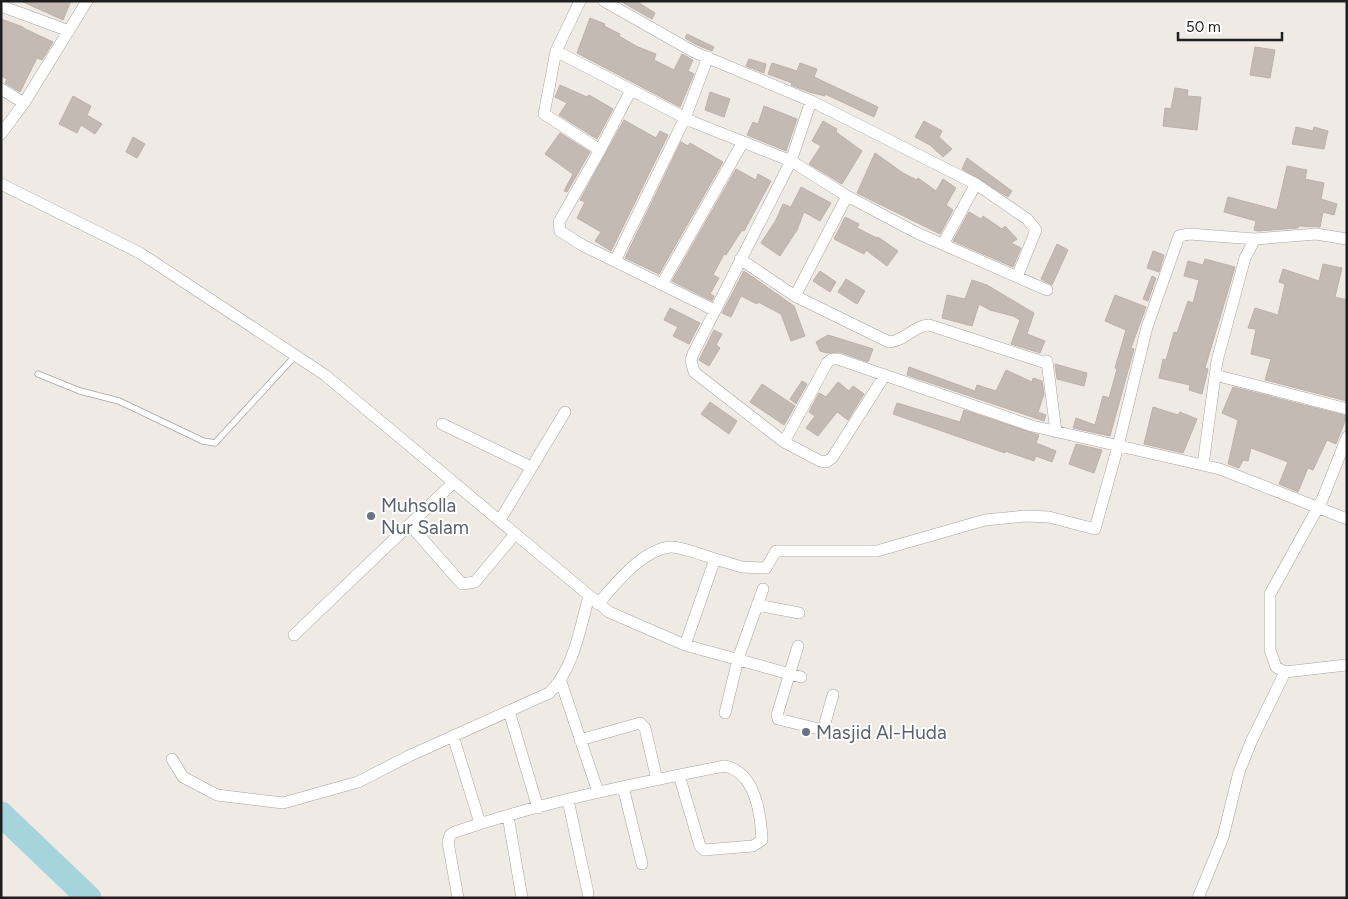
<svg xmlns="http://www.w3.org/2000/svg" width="1348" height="899" font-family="Figtree,sans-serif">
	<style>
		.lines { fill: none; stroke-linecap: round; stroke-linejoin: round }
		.river { stroke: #a5d4dc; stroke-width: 25 }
		.building { fill: #c4bab4; stroke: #c0b0a7 }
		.lane-casing { stroke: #a5a5a5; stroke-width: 7 }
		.street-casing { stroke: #a5a5a5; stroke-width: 12 }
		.lane { stroke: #fff; stroke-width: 5.5 }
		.street { stroke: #fff; stroke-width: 11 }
		.worship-dot { fill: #6b7280; stroke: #fff; stroke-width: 2 }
		.labels { text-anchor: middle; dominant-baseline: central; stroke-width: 4; stroke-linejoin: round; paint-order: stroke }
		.worship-label { font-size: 19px; fill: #5b616d; stroke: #fff; text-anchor: start }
	</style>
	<rect width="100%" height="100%" fill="#efeae4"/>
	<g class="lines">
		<!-- river -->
		<path class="river" d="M1 814 89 898"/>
	</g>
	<!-- building -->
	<path class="building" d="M21 1H71L63 20Z
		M620 1H636L655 13 652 19Z
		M590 18 605 24 604 26 620 34 619 36 638 47 656 54 654 60 674 70 682 54 693 60 688 71 694 74 680 107 577 53Z
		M1 19 23 27V28L53 42 42 60 37 58 20 92 5 83 7 79 1 76Z
		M687 34 714 47 712 51 697 45 685 38Z
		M1255 47 1275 50 1270 78 1250 75Z
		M749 59 766 64 764 73 746 66Z
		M772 63 797 71 800 63 817 69 814 77 878 107 874 117 825 94V96L809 92 791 85 792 83 768 74Z
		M560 85 587 97 589 95 613 109 597 139 559 115 567 103 555 97Z
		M1175 88 1188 90 1187 96 1201 97 1197 130 1163 126 1165 108 1171 109Z
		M710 92 730 99 724 117 705 110Z
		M73 96 91 106 87 115 102 124 95 134 81 125 77 133 59 124Z
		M764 106 797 119 786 151 747 135 753 122 758 124Z
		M624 120 656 138 660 131 668 135 611 251 595 241 601 232 577 218 585 202 580 200Z
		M823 121 837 129 836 132 862 151 842 184 809 164 821 146 812 141Z
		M924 121 942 131 939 137 952 149 943 157 930 145 915 137Z
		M1296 127 1313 131 1314 127 1328 131 1324 149 1292 144Z
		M560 133 590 152 567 192 564 191 573 174 545 154Z
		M133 137 145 144 137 158 126 152Z
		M681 142 688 146 690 143 723 162 659 274 625 258Z
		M875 153 903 173 917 180 918 178 936 191 943 179 956 188 946 205 953 210 940 234 857 193Z
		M967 158 1012 191 1008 197 962 169Z
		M1287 166 1307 170 1305 179 1324 183 1321 199 1337 204 1334 215 1323 212 1320 227 1299 226 1298 228 1258 231 1254 230 1256 221 1224 212 1228 197 1277 210Z
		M736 169 756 180 758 174 771 181 744 231 742 230 726 255 724 254 713 275 719 278 710 294 714 296 712 301 672 281Z
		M801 187 831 203 820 221 804 212 797 230 780 256 761 243 776 220 783 204 791 207Z
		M969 212 981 219 983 216 1002 229 1005 226 1017 239 1011 243 1021 248 1013 267 953 241Z
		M845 217 859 224 857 228 877 238 878 237 898 251 887 266 866 250 864 254 834 239Z
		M1057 244 1068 250 1052 285 1041 279Z
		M1153 251 1164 255 1159 272 1147 268Z
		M1205 259 1235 267 1205 368 1208 369 1202 394 1189 390 1190 385 1159 378 1163 359 1166 360 1174 332 1177 333 1188 301 1193 303 1199 280 1184 276 1188 261 1203 265Z
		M1323 264 1342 268 1335 297 1347 300V401L1265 380 1271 359 1251 354 1256 329 1248 328 1255 308 1278 315 1285 284 1279 282 1283 269 1319 281Z
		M744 271 794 306 805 336 791 341 781 314 758 302 757 304 741 296 731 317 722 313Z
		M820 271 836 282 830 292 813 281Z
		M1152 276 1156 278 1148 301 1143 299Z
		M846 279 865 291 857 304 838 292Z
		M972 280 987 285 1034 313 1027 334 1045 341 1040 353 1011 344 1020 320 1013 316 990 310 979 304 972 326 942 318 947 295 965 299Z
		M1115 295 1146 307 1131 348 1134 349 1110 436 1073 428 1076 418 1095 425 1103 396 1109 398 1117 369 1115 368 1126 330 1105 321Z
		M670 308 700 323 689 344 673 336 678 327 664 320Z
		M714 330 722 334 716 345 720 348 709 366 699 360Z
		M828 335 873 349 868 362 840 352 827 353 820 351 816 342Z
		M1055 364 1087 373 1084 386 1057 379Z
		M909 367 975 391 977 385 996 391 1006 370 1032 382 1033 378 1042 381 1044 394 1038 412 1046 415 1044 421 907 375Z
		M802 381 807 384 796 404 790 399Z
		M838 382 849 391 853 386 864 394 848 420 837 412 818 436 806 428 815 416 809 412 819 393 826 397Z
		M762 384 795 406 784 425 750 402Z
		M1233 387 1347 416 1336 444 1327 440 1313 470 1308 468 1298 492 1279 484 1288 462 1251 448 1248 461 1243 460 1239 468 1228 464 1238 420 1222 413Z
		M710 402 737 421 729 434 701 414Z
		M897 403 960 422 964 410 1039 435 1036 443 1056 451 1052 462 1036 456 1034 461 1005 451V453L893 414Z
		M1153 407 1178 415 1180 412 1197 419 1183 453 1144 444Z
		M1076 444 1102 450 1094 473 1069 464Z"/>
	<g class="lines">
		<defs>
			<path id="lane" d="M38 374 80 391 119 401 203 441 215 443 296 355"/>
			<path id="street" d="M580 1 556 51 693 122 791 161 847 196 917 233 1047 290
				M604 1 694 52 811 101 976 184 1027 219 1036 230 1017 277
				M1 6 69 31
				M556 51 544 114 600 150 559 222 560 231 582 245 714 310
				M1 89 24 103
				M811 101 791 161 693 354 691 360 694 372 784 442 827 363 832 359H838L1032 426 1220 469 1347 519
				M1 134 24 103 87 1
				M600 150 631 90
				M1 184 140 253 325 375 609 612 685 645 801 677
				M847 196 795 296 889 342C905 341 913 326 929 325L1043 362
				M943 244 976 184
				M740 259 795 296
				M615 261 685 118 708 57
				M662 284 743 142
				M1047 361 1056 432
				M1215 375 1347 409
				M442 424 531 467
				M784 442 820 461 826 462 832 458 885 375
				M1203 465 1217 361 1245 258 1255 239
				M500 520 565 412
				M410 525 462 584 475 582 515 534
				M598 604C615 584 642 550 670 547 680 546 705 556 715 559
				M757 605 799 613
				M294 635 453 483
				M685 645 715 559 742 567 766 568 776 551H877L985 520 1025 516 1049 517 1095 529 1118 446 1147 327 1179 236 1189 234 1255 239 1316 234 1347 239
				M798 646 777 715 778 719 823 730 833 695
				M1346 665 1285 672 1276 667 1270 650V594L1322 500 1347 437
				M561 682 598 792
				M509 711 538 808
				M725 713 738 659 763 589
				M453 736 480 823
				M580 740 640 723 645 728 657 780
				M172 759 183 777 217 795 283 803 358 782 409 756 549 693C574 669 580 628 589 596
				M623 787 642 864
				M568 800 588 893
				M508 816 522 898
				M458 898 448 842 450 835 455 832C542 802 634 784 724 766 755 771 761 814 762 840L753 846 704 850 700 846 679 775
				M1198 898 1223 837 1239 772 1251 742 1285 672"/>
		</defs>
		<!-- lane casing -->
		<use href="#lane" class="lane-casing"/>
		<!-- street casing -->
		<use href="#street" class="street-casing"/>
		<!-- lane -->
		<use href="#lane" class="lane"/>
		<!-- street -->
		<use href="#street" class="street"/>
	</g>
	<!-- markers -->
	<g class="worship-dot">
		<circle cx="371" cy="516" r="5"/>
		<circle cx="806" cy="732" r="5"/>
	</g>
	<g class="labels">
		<!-- worship labels -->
		<g class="worship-label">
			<text x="381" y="505">Muhsolla<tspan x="381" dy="22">Nur Salam</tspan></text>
			<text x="816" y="732">Masjid Al-Huda</text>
		</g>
	</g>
	<!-- border -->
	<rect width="1348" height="899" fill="none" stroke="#1e1e1e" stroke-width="5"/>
	<!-- scale -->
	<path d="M1178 32v8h104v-8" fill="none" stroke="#1e1e1e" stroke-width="2.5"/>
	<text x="1186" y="32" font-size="15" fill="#1e1e1e" stroke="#ffffff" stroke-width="4" paint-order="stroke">50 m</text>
</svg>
